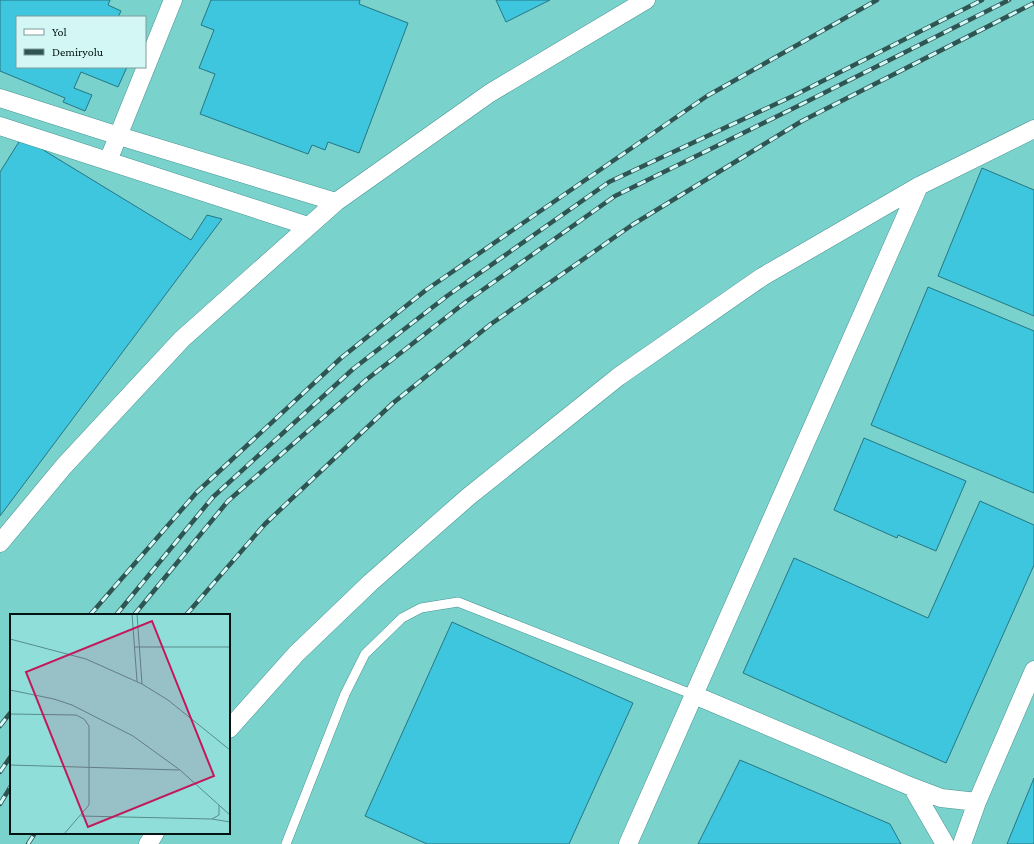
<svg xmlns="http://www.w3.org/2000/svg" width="1034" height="844" font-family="'Crimson Pro',serif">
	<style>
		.built { fill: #7ad2cd; fill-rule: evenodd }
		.building { fill: #3dc6dd; stroke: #267683 }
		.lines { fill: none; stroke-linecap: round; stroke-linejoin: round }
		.service-casing { stroke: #459490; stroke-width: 10 }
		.minor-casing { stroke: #459490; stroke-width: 19 }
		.service { stroke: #fff; stroke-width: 9 }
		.minor { stroke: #fff; stroke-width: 18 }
		.rail-casing { stroke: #2f5553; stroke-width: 4.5 }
		.rail { stroke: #d2f7f5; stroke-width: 3; stroke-dasharray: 9; stroke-linecap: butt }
		.inset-road { fill: none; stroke: #568d8a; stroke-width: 1 }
		.view { fill: #c2185b; fill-opacity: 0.15; stroke: #c2185b; stroke-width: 2 }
		.inset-edge { fill: none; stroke: #001312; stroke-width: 2 }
	</style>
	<rect width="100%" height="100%" fill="#90deda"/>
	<!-- built -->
	<path class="built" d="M0 0H1034V844H0ZM17 17H145V67H17ZM11 615H229V833H11Z"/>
	<!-- building -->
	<path class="building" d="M0 0H110L108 5 121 11 118 17H17V67H127L118 87 81 72 74 88 92 95 85 111 63 102 65 98 0 71Z
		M211 0H360L359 4 408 23 359 153 328 142 325 150 312 145 308 154 200 114 215 74 199 68 214 30 201 25Z
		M496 0H550L506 22Z
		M22 137 191 240 207 215 222 219 0 516V172Z
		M982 168 1034 190V316L938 276Z
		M928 287 1034 331V493L871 425Z
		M864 438 966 481 936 551 898 535 897 538 834 510Z
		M980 501 1034 525V565L946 763 743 673 794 558 928 618Z
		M452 622 633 703 569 844H427L365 816Z
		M740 760 890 824 901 844H698Z
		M1034 778V844H1007L1020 812Z"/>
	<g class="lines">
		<defs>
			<path id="service" d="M286 844 345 694 365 654 402 618 421 608 458 602 694 695"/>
			<path id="minor" d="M0 98 119 136 336 202
				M0 126 308 226
				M108 161 173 0
				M0 543 64 466 182 339 336 202 490 93 646 0
				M694 695 912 787 945 844
				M229 729 296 654 370 583 468 497 618 377 762 277 919 186 1034 129
				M912 787 941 798 977 802
				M148 844 155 833
				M628 844 919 186
				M962 844 977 802 1034 670"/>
		</defs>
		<!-- service casing -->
		<use href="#service" class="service-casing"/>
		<!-- minor casing -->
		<use href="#minor" class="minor-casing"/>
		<!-- service -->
		<use href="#service" class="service"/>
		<!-- minor -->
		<use href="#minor" class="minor"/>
		<defs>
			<path id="rail" d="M90 615 197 492 341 358 426 290 707 96 877 0
				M116 615 213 497 353 369 447 296 609 182 795 95 982 0
				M134 615 228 501 366 380 467 301 615 196 796 107 1009 0
				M186 615 265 524 393 403 491 324 632 225 802 121 1034 3
				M0 726 11 712
				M0 772 11 756
				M0 804 11 786
				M28 844 35 833"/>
		</defs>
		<!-- rail casing -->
		<use href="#rail" class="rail-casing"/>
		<!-- rail -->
		<use href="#rail" class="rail"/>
	</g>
	<!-- overview -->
	<g transform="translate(10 614)">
		<rect width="220" height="220" fill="#90deda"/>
		<path class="inset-road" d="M122 0 127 67M127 0 132 70M0 25 76 45 132 70 158 86 220 136M124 33H220M0 76 44 85 62 91 123 122 170 156 220 201M0 100 66 101 74 105 79 112V191L54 220M0 151 169 156M71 202 202 205 220 208M202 205 209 201V191"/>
		<path class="view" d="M142 7 204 162 78 213 16 58Z"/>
		<rect width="220" height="220" class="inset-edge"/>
	</g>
	<!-- legend -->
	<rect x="16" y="16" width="130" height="52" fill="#d2f7f5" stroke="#7e9c9a"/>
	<rect x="24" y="29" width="20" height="6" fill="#ffffff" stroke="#7e9c9a"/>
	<text x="52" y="36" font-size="12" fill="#001312">Yol</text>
	<rect x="24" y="49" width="20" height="6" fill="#2f5553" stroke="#7e9c9a"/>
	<text x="52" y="56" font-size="12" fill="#001312">Demiryolu</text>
</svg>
